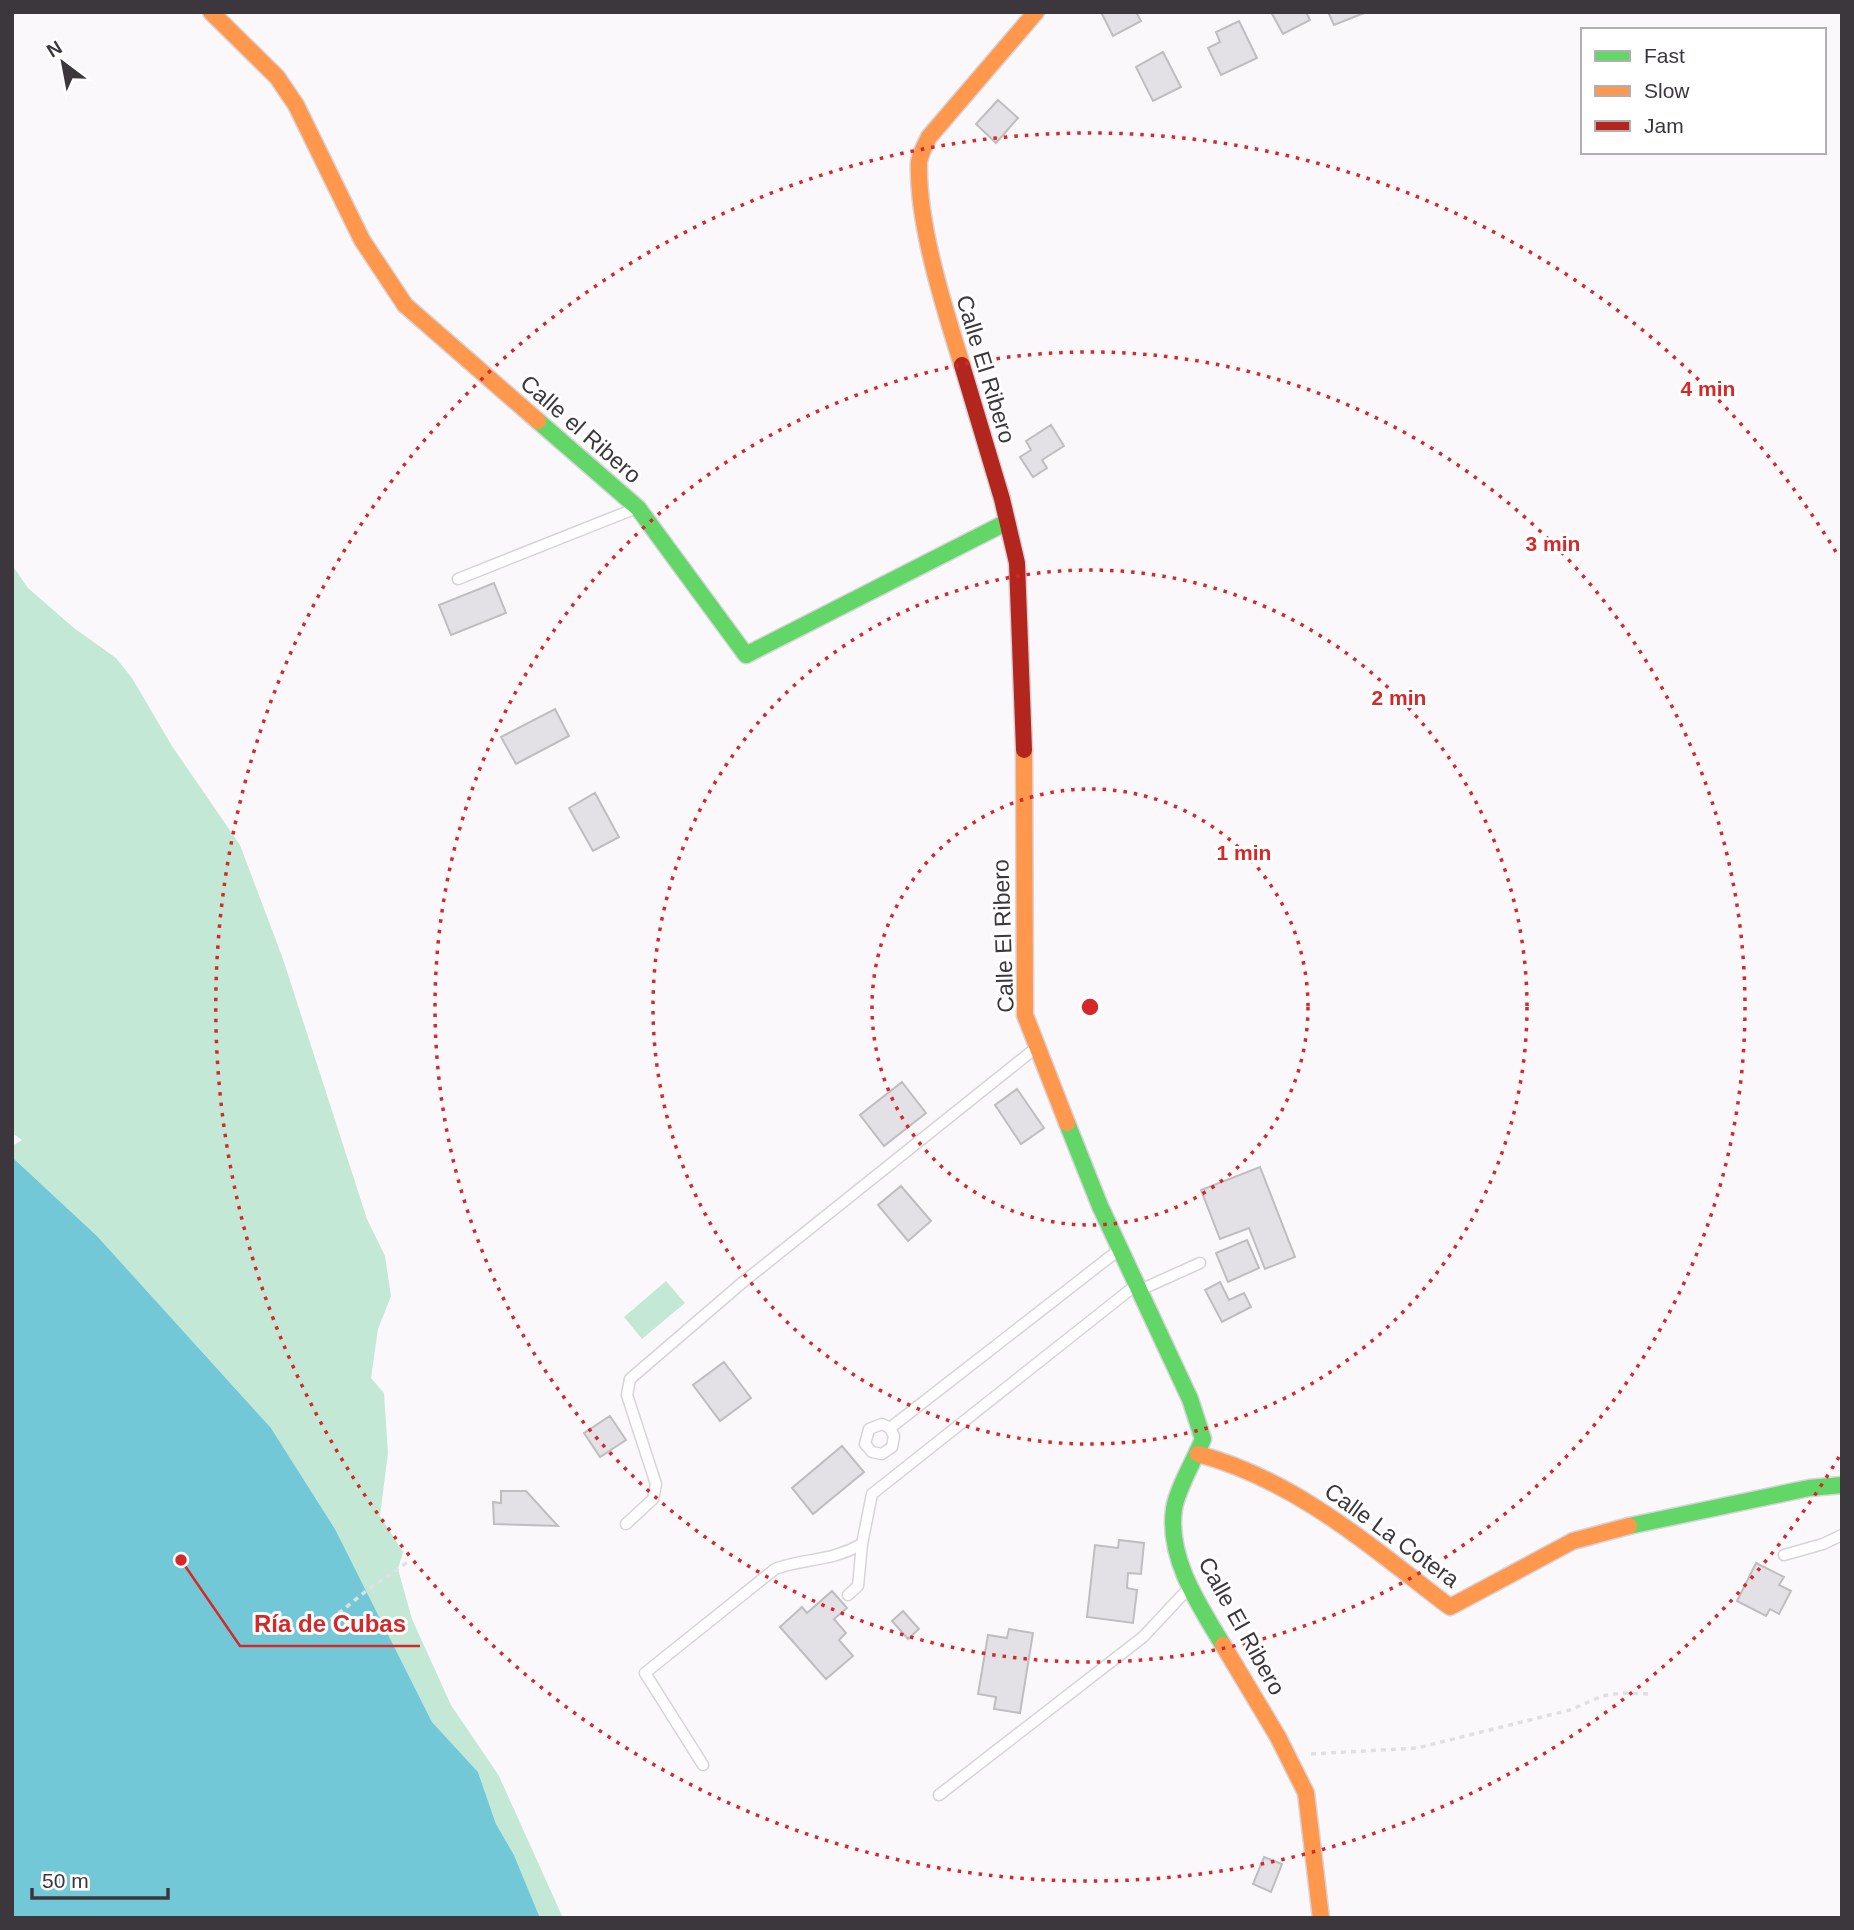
<svg xmlns="http://www.w3.org/2000/svg" width="1854" height="1930" font-family="Helvetica,sans-serif">
	<style>
		.green { fill: #c4e8d6 }
		.water { fill: #73c8d7 }
		.building { fill: #e3e1e5; stroke: #c0bdc1; stroke-width: 2 }
		.lines { fill: none; stroke-linecap: round; stroke-linejoin: round }
		.lane-casing { stroke: #d7d4d8; stroke-width: 13 }
		.fast-casing { stroke: #d7d4d8; stroke-width: 19 }
		.slow-casing { stroke: #d7d4d8; stroke-width: 19 }
		.jam-casing { stroke: #d7d4d8; stroke-width: 19 }
		.path { stroke: #e1dfe1; stroke-width: 3.5; stroke-dasharray: 5 5; stroke-linecap: butt }
		.lane { stroke: #fefeff; stroke-width: 10 }
		.fast { stroke: #63d668; stroke-width: 16 }
		.slow { stroke: #ff974d; stroke-width: 16 }
		.jam { stroke: #b3261e; stroke-width: 16 }
		.ring { fill: none; stroke: #d62828; stroke-width: 3.5; stroke-dasharray: 3.5 7 }
		.labels { text-anchor: middle; dominant-baseline: central; stroke-width: 6; stroke-linejoin: round; paint-order: stroke }
		.street-label { font-size: 23px; fill: #3b373c; stroke: #fff }
		.centre { fill: #d62828; stroke: #fff; stroke-width: 3.5 }
		.ring-label { font-size: 21px; text-anchor: middle; font-weight: bold; fill: #d62828; stroke: #fff; stroke-width: 6; stroke-linejoin: round; paint-order: stroke }
		.leader { fill: none; stroke: #d62828; stroke-width: 2.5 }
		.callout-dot { fill: #d62828; stroke: #fff; stroke-width: 2.5 }
		.callout-label { font-size: 24px; text-anchor: middle; font-weight: bold; fill: #d62828; stroke: #fff; stroke-width: 6; stroke-linejoin: round; paint-order: stroke }
	</style>
	<rect width="100%" height="100%" fill="#fbf8fc"/>
	<!-- green -->
	<path class="green" d="M12 565 28 588 74 628 116 658 132 678 172 746 240 845 283 959 367 1219 385 1256 391 1296 378 1329 371 1378 384 1393 388 1453 380 1516 403 1552 398 1569 412 1619 451 1705 499 1776 563 1918H540L514 1855 496 1824 478 1772 432 1722 335 1529 271 1428 97 1236 12 1157V1146L22 1140 12 1133Z
		M666 1281 685 1303 642 1339 624 1317Z"/>
	<!-- water -->
	<path class="water" d="M12 1157 97 1236 271 1428 335 1529 432 1722 478 1772 496 1824 514 1855 540 1918H12Z"/>
	<!-- building -->
	<path class="building" d="M1101 12H1136L1141 21 1113 36Z
		M1271 12H1306L1310 20 1283 34Z
		M1328 12H1364V13L1334 25Z
		M1239 21 1257 58 1221 75 1208 48 1220 42 1216 32Z
		M1163 52 1181 87 1153 101 1136 67Z
		M998 100 1018 118 996 143 976 124Z
		M1051 425 1064 446 1042 460 1047 468 1033 477 1020 457 1031 450 1026 441Z
		M494 583 506 613 451 635 439 605Z
		M555 709 569 736 516 764 501 737Z
		M595 793 619 837 593 851 569 808Z
		M902 1082 926 1113 884 1146 860 1115Z
		M1017 1089 1044 1128 1021 1144 995 1105Z
		M1260 1167 1295 1257 1265 1269 1249 1228 1220 1239 1201 1190Z
		M901 1186 931 1221 908 1241 878 1205Z
		M1247 1240 1259 1268 1228 1282 1216 1253Z
		M1220 1282 1229 1300 1244 1293 1251 1307 1222 1322 1205 1290Z
		M724 1362 751 1398 720 1421 693 1385Z
		M610 1416 626 1440 600 1457 584 1433Z
		M842 1446 864 1472 813 1514 792 1488Z
		M501 1491H526L558 1526 494 1524 493 1502 501 1503Z
		M1119 1540 1144 1543 1141 1574 1128 1573 1127 1588 1137 1590 1133 1623 1087 1617 1095 1545 1118 1548Z
		M1756 1563 1784 1577 1779 1585 1791 1591 1779 1614 1770 1609 1766 1616 1737 1601Z
		M832 1591 847 1608 834 1619 846 1633 839 1640 853 1656 826 1679 780 1627 802 1607 807 1613Z
		M903 1611 919 1629 908 1639 892 1621Z
		M1009 1629 1033 1633 1020 1713 994 1709 996 1697 978 1694 988 1635 1007 1638Z
		M1264 1857 1282 1864 1271 1892 1253 1884Z"/>
	<g class="lines">
		<defs>
			<path id="lane" d="M458 579 634 509
				M1140 1290 1200 1263
				M890 1428 894 1436 892 1447 882 1454 872 1452 865 1444 869 1429 882 1424 890 1428 1120 1249
				M626 1524 653 1499 656 1484 627 1395 630 1379 743 1282 1037 1047
				M862 1544 872 1494 1136 1285
				M1784 1555 1823 1544 1842 1535
				M703 1765 645 1673 775 1569C807 1557 828 1563 862 1544L858 1586 848 1595
				M939 1795 1143 1637 1188 1589"/>
			<path id="fast" d="M538 421 638 508 746 655 1007 522
				M1067 1123 1100 1206 1190 1399 1203 1439C1195 1459 1177 1489 1174 1509 1167 1558 1199 1605 1223 1645
				M1629 1526 1809 1488 1842 1485"/>
			<path id="slow" d="M211 12 277 77 296 105 362 240 405 305 538 421
				M962 365C944 307 917 223 919 162 920 154 925 145 929 137L1036 12
				M1024 750 1025 1015 1067 1123
				M1198 1454C1296 1480 1371 1547 1450 1607L1573 1541 1629 1526
				M1223 1645 1278 1737 1306 1793 1321 1918"/>
			<path id="jam" d="M962 365 1002 499 1017 563 1024 750"/>
		</defs>
		<!-- lane casing -->
		<use href="#lane" class="lane-casing"/>
		<!-- fast casing -->
		<use href="#fast" class="fast-casing"/>
		<!-- slow casing -->
		<use href="#slow" class="slow-casing"/>
		<!-- jam casing -->
		<use href="#jam" class="jam-casing"/>
		<!-- path -->
		<path class="path" d="M323 1626 366 1591 409 1561
			M1311 1754 1417 1748 1570 1710 1602 1696 1622 1693 1651 1694"/>
		<!-- lane -->
		<use href="#lane" class="lane"/>
		<!-- fast -->
		<use href="#fast" class="fast"/>
		<!-- slow -->
		<use href="#slow" class="slow"/>
		<!-- jam -->
		<use href="#jam" class="jam"/>
	</g>
	<!-- distance rings -->
	<g class="ring">
		<circle cx="1090" cy="1007" r="218"/>
		<circle cx="1090" cy="1007" r="437"/>
		<circle cx="1090" cy="1007" r="655"/>
		<path d="M1839 1457A874 874 0 1 1 1839 557"/>
	</g>
	<g class="labels">
		<!-- street labels -->
		<g class="street-label">
			<text transform="translate(986 369) rotate(73)">Calle El Ribero</text>
			<text transform="translate(581 429) rotate(41)">Calle el Ribero</text>
			<text transform="translate(1003 936) rotate(-92)">Calle El Ribero</text>
			<text transform="translate(1392 1535) rotate(36)">Calle La Cotera</text>
			<text transform="translate(1242 1626) rotate(61)">Calle El Ribero</text>
		</g>
	</g>
	<circle cx="1090" cy="1007" r="10" class="centre"/>
	<g class="ring-label">
		<text x="1708" y="396">4 min</text>
		<text x="1553" y="551">3 min</text>
		<text x="1399" y="705">2 min</text>
		<text x="1244" y="860">1 min</text>
	</g>
	<!-- callouts -->
	<path class="leader" d="M181 1560L240 1646H420"/>
	<circle class="callout-dot" cx="181" cy="1560" r="7"/>
	<g class="callout-label">
		<text x="330" y="1632">Ría de Cubas</text>
	</g>
	<!-- border -->
	<rect width="1854" height="1930" fill="none" stroke="#3b373c" stroke-width="28"/>
	<!-- legend -->
	<rect x="1581" y="28" width="245" height="126" fill="#ffffff" stroke="#b1afb1" stroke-width="2"/>
	<rect x="1595" y="51" width="35" height="10" fill="#63d668" stroke="#b1afb1" stroke-width="2"/>
	<text x="1644" y="63" font-size="21" fill="#3b373c">Fast</text>
	<rect x="1595" y="86" width="35" height="10" fill="#ff974d" stroke="#b1afb1" stroke-width="2"/>
	<text x="1644" y="98" font-size="21" fill="#3b373c">Slow</text>
	<rect x="1595" y="121" width="35" height="10" fill="#b3261e" stroke="#b1afb1" stroke-width="2"/>
	<text x="1644" y="133" font-size="21" fill="#3b373c">Jam</text>
	<!-- north arrow -->
	<g transform="translate(63 63) rotate(328)" stroke="#ffffff" stroke-width="5" paint-order="stroke">
	<path d="M0-5L12 26L0 18L-12 26Z" fill="#3b373c"/>
	<text y="-10" font-size="19" font-weight="bold" text-anchor="middle" fill="#3b373c">N</text>
	</g>
	<!-- scale -->
	<path d="M32 1888v10h136v-10" fill="none" stroke="#3b373c" stroke-width="3.5"/>
	<text x="42" y="1888" font-size="21" fill="#3b373c" stroke="#ffffff" stroke-width="5" paint-order="stroke">50 m</text>
</svg>
